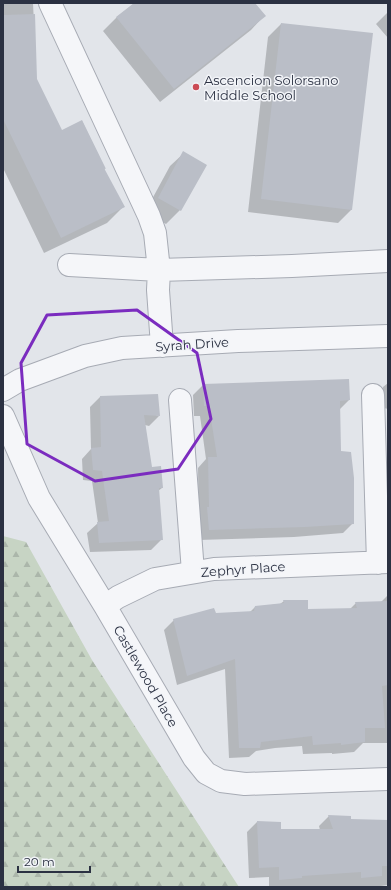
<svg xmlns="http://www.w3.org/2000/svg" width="391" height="890" font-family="Montserrat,sans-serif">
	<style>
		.forest { fill: url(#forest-firs) }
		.shadow { fill: #0003 }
		.building { fill: #babec7 }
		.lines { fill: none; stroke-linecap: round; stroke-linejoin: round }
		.minor-casing { stroke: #a7abb4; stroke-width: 24 }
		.minor { stroke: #f5f6f9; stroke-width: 22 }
		.marked { fill: none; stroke: #7b2cbf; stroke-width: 3; stroke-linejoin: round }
		.poi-dot { fill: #cb4b55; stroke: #f2f4f8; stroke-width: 1.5 }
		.labels { text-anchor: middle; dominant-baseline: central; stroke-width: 3; stroke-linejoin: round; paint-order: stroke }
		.poi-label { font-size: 13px; fill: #2b3142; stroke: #f2f4f8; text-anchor: start }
		.street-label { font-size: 13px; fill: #2b3142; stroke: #f2f4f8 }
	</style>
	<defs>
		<pattern id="forest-firs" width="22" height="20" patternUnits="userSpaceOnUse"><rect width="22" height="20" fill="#c7d4c4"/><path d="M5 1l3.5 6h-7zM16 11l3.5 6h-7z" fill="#abb6aa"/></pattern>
	</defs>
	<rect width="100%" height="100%" fill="#e2e5ea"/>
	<!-- forest -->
	<path class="forest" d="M3 536 26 542 92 660 239 887H3Z"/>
	<!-- shadow -->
	<path class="shadow" d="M3 3H33L36 66 3 80Z
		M135 3H254L264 16 251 30 160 102 103 31 117 17Z
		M388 12V38L376 24Z
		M281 24 352 209 338 223 248 212 268 37Z
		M3 99 62 131 82 121 105 169 104 170 123 207 107 223 44 253 3 168Z
		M184 153 180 210 166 224 145 212 170 166Z
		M388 383V409L384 408 383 387Z
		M203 385 349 400 340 409V452L353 523 343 533 294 537 199 540 198 468 206 459 200 416H194L193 395Z
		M100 397 159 416 149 426 145 425 151 468 162 488 158 491 162 539 151 550 90 552 87 533 98 523 92 481 83 480 82 459 91 449 90 407Z
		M387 596 388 743H363L354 752 332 754V753L303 754 302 746 275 748 256 751 249 757 229 758 225 669 177 685 164 630 174 620 215 614 250 612 255 607 280 604 284 601 307 610H349L356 603 381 602Z
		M329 816 350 820 388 821V885L381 886V887H269V877L249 878 247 832 257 822 280 830H320L319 826Z"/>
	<!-- building -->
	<path class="building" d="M134 3H255L266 16 174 89 116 17Z
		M35 14 37 79 62 130 82 120 106 169 104 168 125 207 61 238 3 119V15Z
		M281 23 373 33 352 210 261 199Z
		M183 151 207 165 181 211 158 198Z
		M349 379 350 400 340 401 341 451 351 452 354 478V524L305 527 209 530 207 507H209L208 457H217L209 406H204L203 384Z
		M158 394 160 416 144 415 152 467 161 466 163 488H159L163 540 99 543 97 522 109 521 102 471 93 470 91 448 101 447 100 396Z
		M283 600H308V609L357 608 355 602 388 601V685L382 686 385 728H365V742L341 745V743L313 745 312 736 261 742 260 748H239L235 659 187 676 173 619 214 608 216 613 254 611 255 606 284 603Z
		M328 815 351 816V819L388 820V866H382V876L361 878V872L302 876V878L279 880V867L259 868 257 821 281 822V829H333Z"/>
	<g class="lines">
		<defs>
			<path id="minor" d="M50 3 149 216 155 233 159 270 158 290 162 346
				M69 265 159 270 292 266 388 261
				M3 390 20 380 85 356 122 348 238 341 388 336
				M373 395 378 563
				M180 400 193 572
				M3 416 39 498 105 606 194 758 206 773 221 781 245 784 388 779
				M105 606 118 597 155 579 214 569 388 562"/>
		</defs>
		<!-- minor casing -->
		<use href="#minor" class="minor-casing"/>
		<!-- minor -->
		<use href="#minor" class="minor"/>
	</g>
	<!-- marked area -->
	<path class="marked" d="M137 310 197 353 211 419 178 469 95 481 27 444 21 363 47 315Z"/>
	<!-- markers -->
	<circle class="poi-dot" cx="196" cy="87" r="4"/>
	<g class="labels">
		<!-- poi labels -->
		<g class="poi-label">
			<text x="204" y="80">Ascencion Solorsano<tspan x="204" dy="15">Middle School</tspan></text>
		</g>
		<!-- street labels -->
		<g class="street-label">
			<text transform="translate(192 344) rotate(-4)">Syrah Drive</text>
			<text transform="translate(243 569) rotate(-4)">Zephyr Place</text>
			<text transform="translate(146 676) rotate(60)">Castlewood Place</text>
		</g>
	</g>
	<!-- border -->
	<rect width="391" height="890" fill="none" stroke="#2b3142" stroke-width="8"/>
	<!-- scale -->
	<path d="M18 866v6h72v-6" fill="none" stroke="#2b3142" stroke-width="2"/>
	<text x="24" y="866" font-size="12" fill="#2b3142" stroke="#f2f4f8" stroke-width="3" paint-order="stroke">20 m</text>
</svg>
